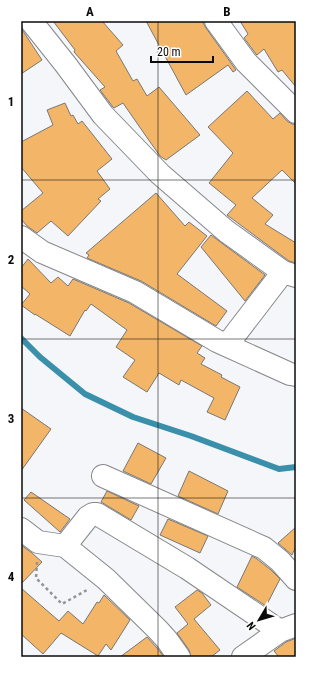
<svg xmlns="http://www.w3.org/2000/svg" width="317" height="678" font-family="'Roboto Condensed',sans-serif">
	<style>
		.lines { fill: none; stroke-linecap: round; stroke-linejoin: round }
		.stream { stroke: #3a90aa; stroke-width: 6 }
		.building { fill: #f3b568; stroke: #797775 }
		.minor-casing { stroke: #868789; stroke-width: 24 }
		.path { stroke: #949597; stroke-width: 2.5; stroke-dasharray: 3 3; stroke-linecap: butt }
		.minor { stroke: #fff; stroke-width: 22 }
		.grid { fill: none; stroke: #0b0b0c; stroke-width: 1; stroke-opacity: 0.55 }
		.neatline { fill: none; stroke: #0b0b0c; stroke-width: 1.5 }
		.grid-label { font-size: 13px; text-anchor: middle; font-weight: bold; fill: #0b0b0c }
	</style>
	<rect width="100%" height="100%" fill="#f5f6f9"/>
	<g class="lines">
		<!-- stream -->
		<path class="stream" d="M21 338 40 357 85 394 133 417 191 436 279 469 296 467"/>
	</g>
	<!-- building -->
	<path class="building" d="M53 21H102L123 45 116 51 133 81 137 79 147 96 159 87 200 135 166 160 160 156 148 139 123 103 114 108 113 107 100 90 105 87 74 52 75 50Z
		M146 21H202L206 28 236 70 233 72 228 65 186 95Z
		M240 21H296V87L282 70 278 72 264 49 257 55 256 54 244 38 248 34Z
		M21 28 42 60 21 74Z
		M247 91 273 119 280 113 287 121 292 124H296V184L282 170 252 198 273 215 265 224 296 243V263L289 261 227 215 236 205 209 183 233 153 208 127Z
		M65 103 71 116 73 115 78 124 82 121 112 159 97 171 110 189 98 199 101 201 68 236 51 221 37 233 27 226 21 219V211L43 193 21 167V142L53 125 47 110Z
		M156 193 185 226 189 222 207 236 177 274 227 311 216 326 141 281 87 258 89 255 86 253Z
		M211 235 219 241 265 275 245 301 201 247Z
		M28 259 51 283 58 277 68 286 73 279 129 303 202 346 197 353 205 358 201 364 222 375 221 377 240 387 225 420 207 412 214 398 181 380 179 385 159 373 147 392 123 377 135 360 116 347 127 330 91 304 86 311 85 310 70 336 35 314V315L21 305 30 294 21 286V268Z
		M21 408 51 429 21 471Z
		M138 443 166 458 151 484 123 471Z
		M189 471 228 491 218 514 178 496Z
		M107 491 139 506 131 520 101 502Z
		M31 492 70 519 60 532 24 500Z
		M168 519 208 536 200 553 160 535Z
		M296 527V546L292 555 278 543Z
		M21 545 32 553 42 562 21 584Z
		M252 556 257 559 271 570 280 579 266 606 237 587Z
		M21 588 59 621 68 611 83 624 97 602 99 603 104 595 130 620 111 650 106 644 98 656 61 633 43 654 21 634Z
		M197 590 202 593 211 605 194 619 220 650 211 657H191L189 650 177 633 188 624 175 607Z
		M147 637 157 648 164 657H120Z
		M296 638V657H279L274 651 286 642Z"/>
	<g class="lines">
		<defs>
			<path id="minor" d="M31 21 66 65 103 115 160 174 226 231 283 272 296 276
				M216 21 246 62 296 112
				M21 237 42 252 135 292 217 341 290 374 296 375
				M227 345 283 272
				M103 476 264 548 280 561 296 579
				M21 529 38 542 65 546 106 579 158 630 167 640 179 657
				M65 546 88 517 93 514H97L187 568 280 631
				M243 657 280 631 296 625"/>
		</defs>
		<!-- minor casing -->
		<use href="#minor" class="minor-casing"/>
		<!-- path -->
		<path class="path" d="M37 562 36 578 62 604 87 590"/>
		<!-- minor -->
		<use href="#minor" class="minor"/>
	</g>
	<!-- grid -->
	<path class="grid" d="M158 21V657M21 180H296M21 339H296M21 498H296"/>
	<!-- border -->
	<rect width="317" height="678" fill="none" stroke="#ffffff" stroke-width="44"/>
	<!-- north arrow -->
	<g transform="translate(259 620) rotate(232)" stroke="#ffffff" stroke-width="3" paint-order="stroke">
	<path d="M0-3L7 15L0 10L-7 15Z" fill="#0b0b0c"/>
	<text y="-6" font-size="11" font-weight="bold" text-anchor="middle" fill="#0b0b0c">N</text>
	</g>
	<!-- scale -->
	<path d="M151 56v6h62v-6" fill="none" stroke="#0b0b0c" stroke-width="2"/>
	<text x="157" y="56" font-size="12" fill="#0b0b0c" stroke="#ffffff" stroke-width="3" paint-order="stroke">20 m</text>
	<rect x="22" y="22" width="273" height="634" class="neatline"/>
	<g class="grid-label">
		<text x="90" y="16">A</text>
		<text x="227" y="16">B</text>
		<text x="11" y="106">1</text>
		<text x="11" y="264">2</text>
		<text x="11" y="423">3</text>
		<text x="11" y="581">4</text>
	</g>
</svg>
